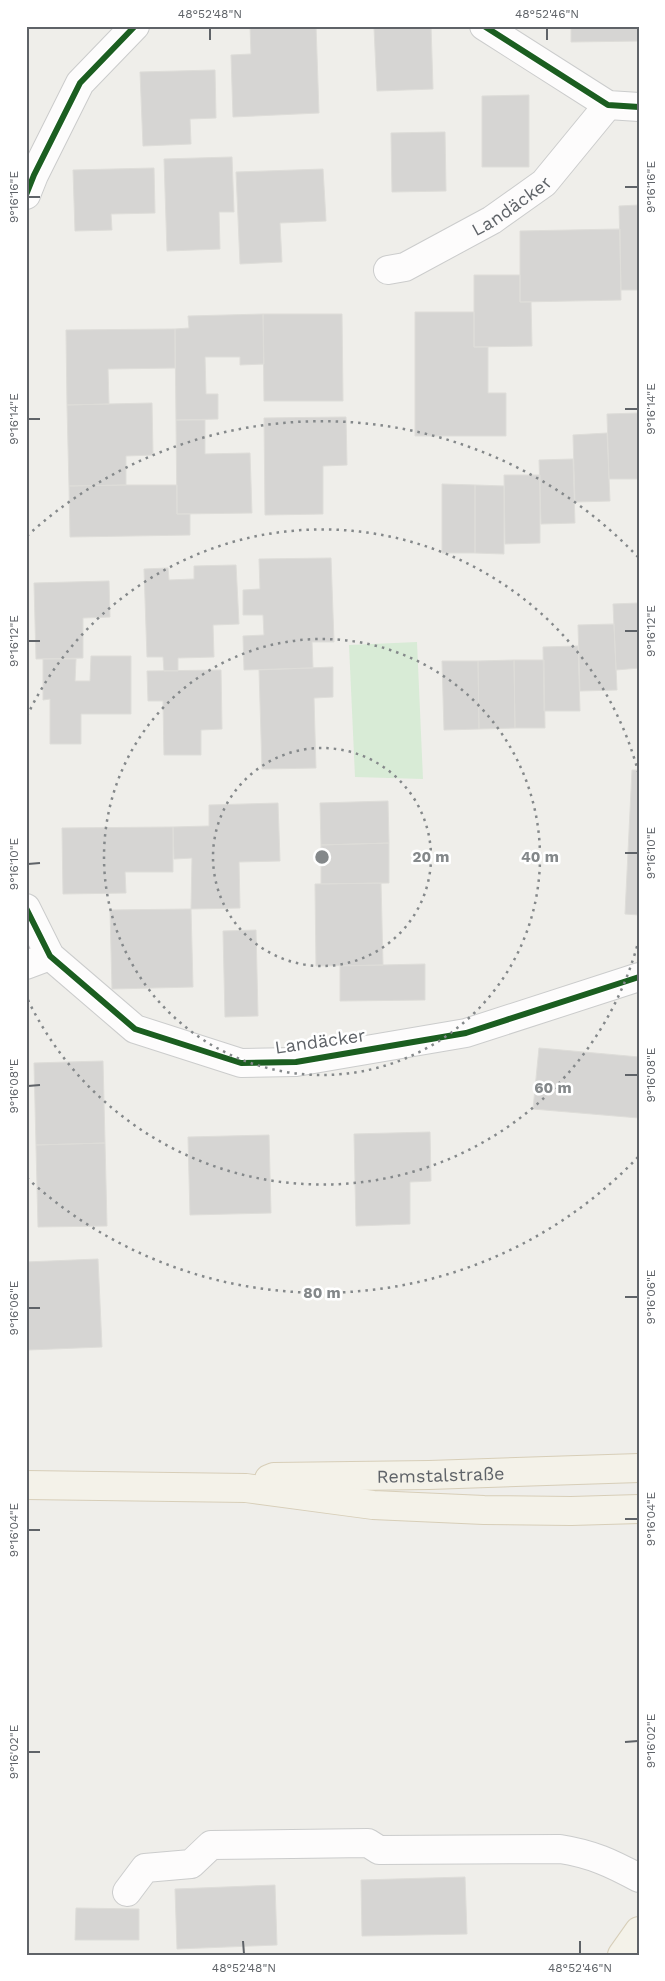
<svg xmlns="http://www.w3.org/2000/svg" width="665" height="1981" font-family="'Work Sans',sans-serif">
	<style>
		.green { fill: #d8ebd6 }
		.building { fill: #d6d5d3; stroke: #deddd9 }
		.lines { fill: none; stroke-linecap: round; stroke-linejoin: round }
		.minor-casing { stroke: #cbcccc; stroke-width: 30 }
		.major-casing { stroke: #d7ceb8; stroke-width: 30 }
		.minor { stroke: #fdfcfc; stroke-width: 28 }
		.major { stroke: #f4f2e9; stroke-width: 28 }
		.cycleway-casing { stroke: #fff; stroke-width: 9 }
		.cycleway { stroke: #1b5e20; stroke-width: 6 }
		.ticks { fill: none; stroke: #5f6368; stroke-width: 2 }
		.ring { fill: none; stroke: #84888a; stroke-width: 2.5; stroke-dasharray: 2.5 5 }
		.labels { text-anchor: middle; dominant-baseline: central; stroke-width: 5; stroke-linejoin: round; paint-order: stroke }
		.street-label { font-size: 18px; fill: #5f6368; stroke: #fff }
		.centre { fill: #84888a; stroke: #fff; stroke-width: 2.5 }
		.ring-label { font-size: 15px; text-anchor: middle; font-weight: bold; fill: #84888a; stroke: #fff; stroke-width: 5; stroke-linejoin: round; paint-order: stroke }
		.neatline { fill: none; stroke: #5f6368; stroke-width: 2 }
		.ticks-label { font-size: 12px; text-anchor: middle; fill: #5f6368 }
	</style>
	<rect width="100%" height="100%" fill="#efeeea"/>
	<!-- green -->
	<path class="green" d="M417 642 423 779 355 777 349 645Z"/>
	<!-- building -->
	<path class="building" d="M250 26H316L319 113 233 117 231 55 251 54Z
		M431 26 433 89 377 91 374 28Z
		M571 26H639V41L571 42Z
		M215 70 216 118 190 119 191 144 143 146 140 72Z
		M529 95V167H482V96Z
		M445 132 446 191 392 192 391 133Z
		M232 157 234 212H219L220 249 167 251 164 159Z
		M154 168 155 213 111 214 112 230 75 231 73 170Z
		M323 169 326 221 280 223 282 262 240 264 236 172Z
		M639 205V290H621L619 206Z
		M620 229 621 300 520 302V231Z
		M474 275H520V302H531L532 346 474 347Z
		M415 312H474V347H488V393H506V436H415Z
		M263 314H342L343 401H264Z
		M263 314 264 364 240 365V357H205L206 394H218V419L176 420 175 329 189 328 188 316Z
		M175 329V368L108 369 109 404 67 405 66 330Z
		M152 403 153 455 126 456V485L69 486 67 405Z
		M639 413V479H609L607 414Z
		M346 417 347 465 323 466V514L265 515 264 418Z
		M176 420H205V454L250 453 252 513 177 514Z
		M607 433 610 501 575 502 573 435Z
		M573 459 575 523 541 524 539 460Z
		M504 475H540V543L505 544Z
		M442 484 475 485V553H442Z
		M126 485H177V514H190V535L70 537 69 486Z
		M475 485 504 486V554L475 553Z
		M331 558 334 642H312L313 668 244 670 243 636 264 635 263 615H243V590L260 589 259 559Z
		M236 565 239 624 213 625 214 657 178 658V671H164L163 657H147L144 569 168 568 169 580 194 579V566Z
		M109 581 110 617 83 618V658L36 659 34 583Z
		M639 603V668L616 670 613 604Z
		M614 624 617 690 580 691 578 625Z
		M578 646 580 711H544L543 647Z
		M91 656H131V714H81V744H50V699L43 700V659H76L75 681H90Z
		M514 660H544L545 728H515Z
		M514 660 515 728 479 729 478 661Z
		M442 661H478L479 729 444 730Z
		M333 667V697L314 698 316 768 262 769 259 670Z
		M221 670 222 729 201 730V755H164L163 701H148L147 671Z
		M632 770H639V915L625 914Z
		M388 801 389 843 321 845 320 803Z
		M278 803 280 861 239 862 240 908 191 909 192 858 174 859 173 827 209 826V805Z
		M173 827V872H125L126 893 63 894 62 828Z
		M389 843V883L321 884V845Z
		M381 883 383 965 316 966 315 884Z
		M191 909 193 987 112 989 110 910Z
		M256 930 258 1016 225 1017 223 931Z
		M425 964V1000L340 1001V966Z
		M539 1048 639 1057V1118L533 1109Z
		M103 1061 105 1143 36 1145 34 1063Z
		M430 1132 431 1181 410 1182V1224L356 1226 354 1134Z
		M269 1135 271 1213 190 1215 188 1137Z
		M105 1143 107 1226 38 1227 36 1145Z
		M98 1259 102 1347 28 1350 26 1262Z
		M465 1877 467 1934 362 1936 361 1880Z
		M275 1885 277 1945 177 1949 175 1889Z
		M76 1908 139 1909V1940H75Z"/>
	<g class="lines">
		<defs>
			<g id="minor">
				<path d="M484 26 608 105 639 107"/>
				<path d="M26 195 34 175 80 83 135 26"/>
				<path id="s1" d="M388 270 405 267 492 220 544 183 608 105"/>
				<path d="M26 908 50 956 135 1029 241 1063 296 1062 466 1033 639 977"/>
				<path d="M26 965 50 956"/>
				<path d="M127 1892 145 1868 191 1864 211 1845 368 1843 379 1850 560 1849C592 1854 611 1863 639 1878"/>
			</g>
			<g id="major">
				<path id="s2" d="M269 1479 274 1477 429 1475 639 1468"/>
				<path d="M26 1485 246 1488 373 1505 484 1510 571 1511 639 1509"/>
				<path d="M622 1955 639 1931"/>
			</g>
		</defs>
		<!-- minor casing -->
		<use href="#minor" class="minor-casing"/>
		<!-- major casing -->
		<use href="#major" class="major-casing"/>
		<!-- minor -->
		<use href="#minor" class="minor"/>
		<!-- major -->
		<use href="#major" class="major"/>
		<defs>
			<path id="cycleway" d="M484 26 608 105 639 107
				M26 195 34 175 80 83 135 26
				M26 908 50 956 135 1029 241 1063 296 1062 466 1033 639 977"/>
		</defs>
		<!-- cycleway casing -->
		<use href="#cycleway" class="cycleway-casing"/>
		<!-- cycleway -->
		<use href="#cycleway" class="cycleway"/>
	</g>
	<!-- ticks -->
	<path class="ticks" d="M210 28V40M547 28V40M625 187H638M28 197H40M625 409H638M28 419H40M625 631H638M28 641H40M625 853H638M28 864 40 863M625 1075H638M28 1086 40 1085M625 1297H638M28 1308H40M625 1519H638M28 1530H40M625 1742 638 1741M28 1752H40M243 1941 244 1954M580 1941V1954"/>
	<!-- distance rings -->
	<g class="ring">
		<circle cx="322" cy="857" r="109"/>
		<circle cx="322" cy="857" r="218"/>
		<path d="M639 939A327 327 0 0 1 27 998M27 716A327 327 0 0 1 639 775"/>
		<path d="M638 1157A436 436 0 0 1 27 1178M27 536A436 436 0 0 1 638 557"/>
	</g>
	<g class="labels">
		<!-- street labels -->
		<g class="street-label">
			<text stroke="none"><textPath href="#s1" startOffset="140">Landäcker</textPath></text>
			<text transform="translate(320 1041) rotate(-8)">Landäcker</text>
			<text stroke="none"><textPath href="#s2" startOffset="172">Remstalstraße</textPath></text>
		</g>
	</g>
	<circle cx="322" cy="857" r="8" class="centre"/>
	<g class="ring-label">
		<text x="431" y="862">20 m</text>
		<text x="540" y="862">40 m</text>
		<text x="553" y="1093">60 m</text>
		<text x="322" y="1298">80 m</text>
	</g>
	<!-- border -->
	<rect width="665" height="1981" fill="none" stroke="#ffffff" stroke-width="55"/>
	<rect x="28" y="28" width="610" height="1926" class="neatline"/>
	<g class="ticks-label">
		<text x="210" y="18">48°52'48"N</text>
		<text x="547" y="18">48°52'46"N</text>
		<text transform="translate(651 187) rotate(-90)" y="4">9°16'16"E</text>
		<text transform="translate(14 197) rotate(-90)" y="4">9°16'16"E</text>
		<text transform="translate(651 409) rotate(-90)" y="4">9°16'14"E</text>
		<text transform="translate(14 419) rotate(-90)" y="4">9°16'14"E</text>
		<text transform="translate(651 631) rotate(-90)" y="4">9°16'12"E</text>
		<text transform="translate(14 641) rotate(-90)" y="4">9°16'12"E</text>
		<text transform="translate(651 853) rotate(-90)" y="4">9°16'10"E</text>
		<text transform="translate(14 864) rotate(-90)" y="4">9°16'10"E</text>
		<text transform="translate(651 1075) rotate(-90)" y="4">9°16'08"E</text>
		<text transform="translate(14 1086) rotate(-90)" y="4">9°16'08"E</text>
		<text transform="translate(651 1297) rotate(-90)" y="4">9°16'06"E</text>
		<text transform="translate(14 1308) rotate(-90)" y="4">9°16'06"E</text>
		<text transform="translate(651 1519) rotate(-90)" y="4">9°16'04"E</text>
		<text transform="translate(14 1530) rotate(-90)" y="4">9°16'04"E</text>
		<text transform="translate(651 1741) rotate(-90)" y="4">9°16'02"E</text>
		<text transform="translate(14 1752) rotate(-90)" y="4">9°16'02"E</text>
		<text x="244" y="1972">48°52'48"N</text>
		<text x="580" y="1972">48°52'46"N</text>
	</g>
</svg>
